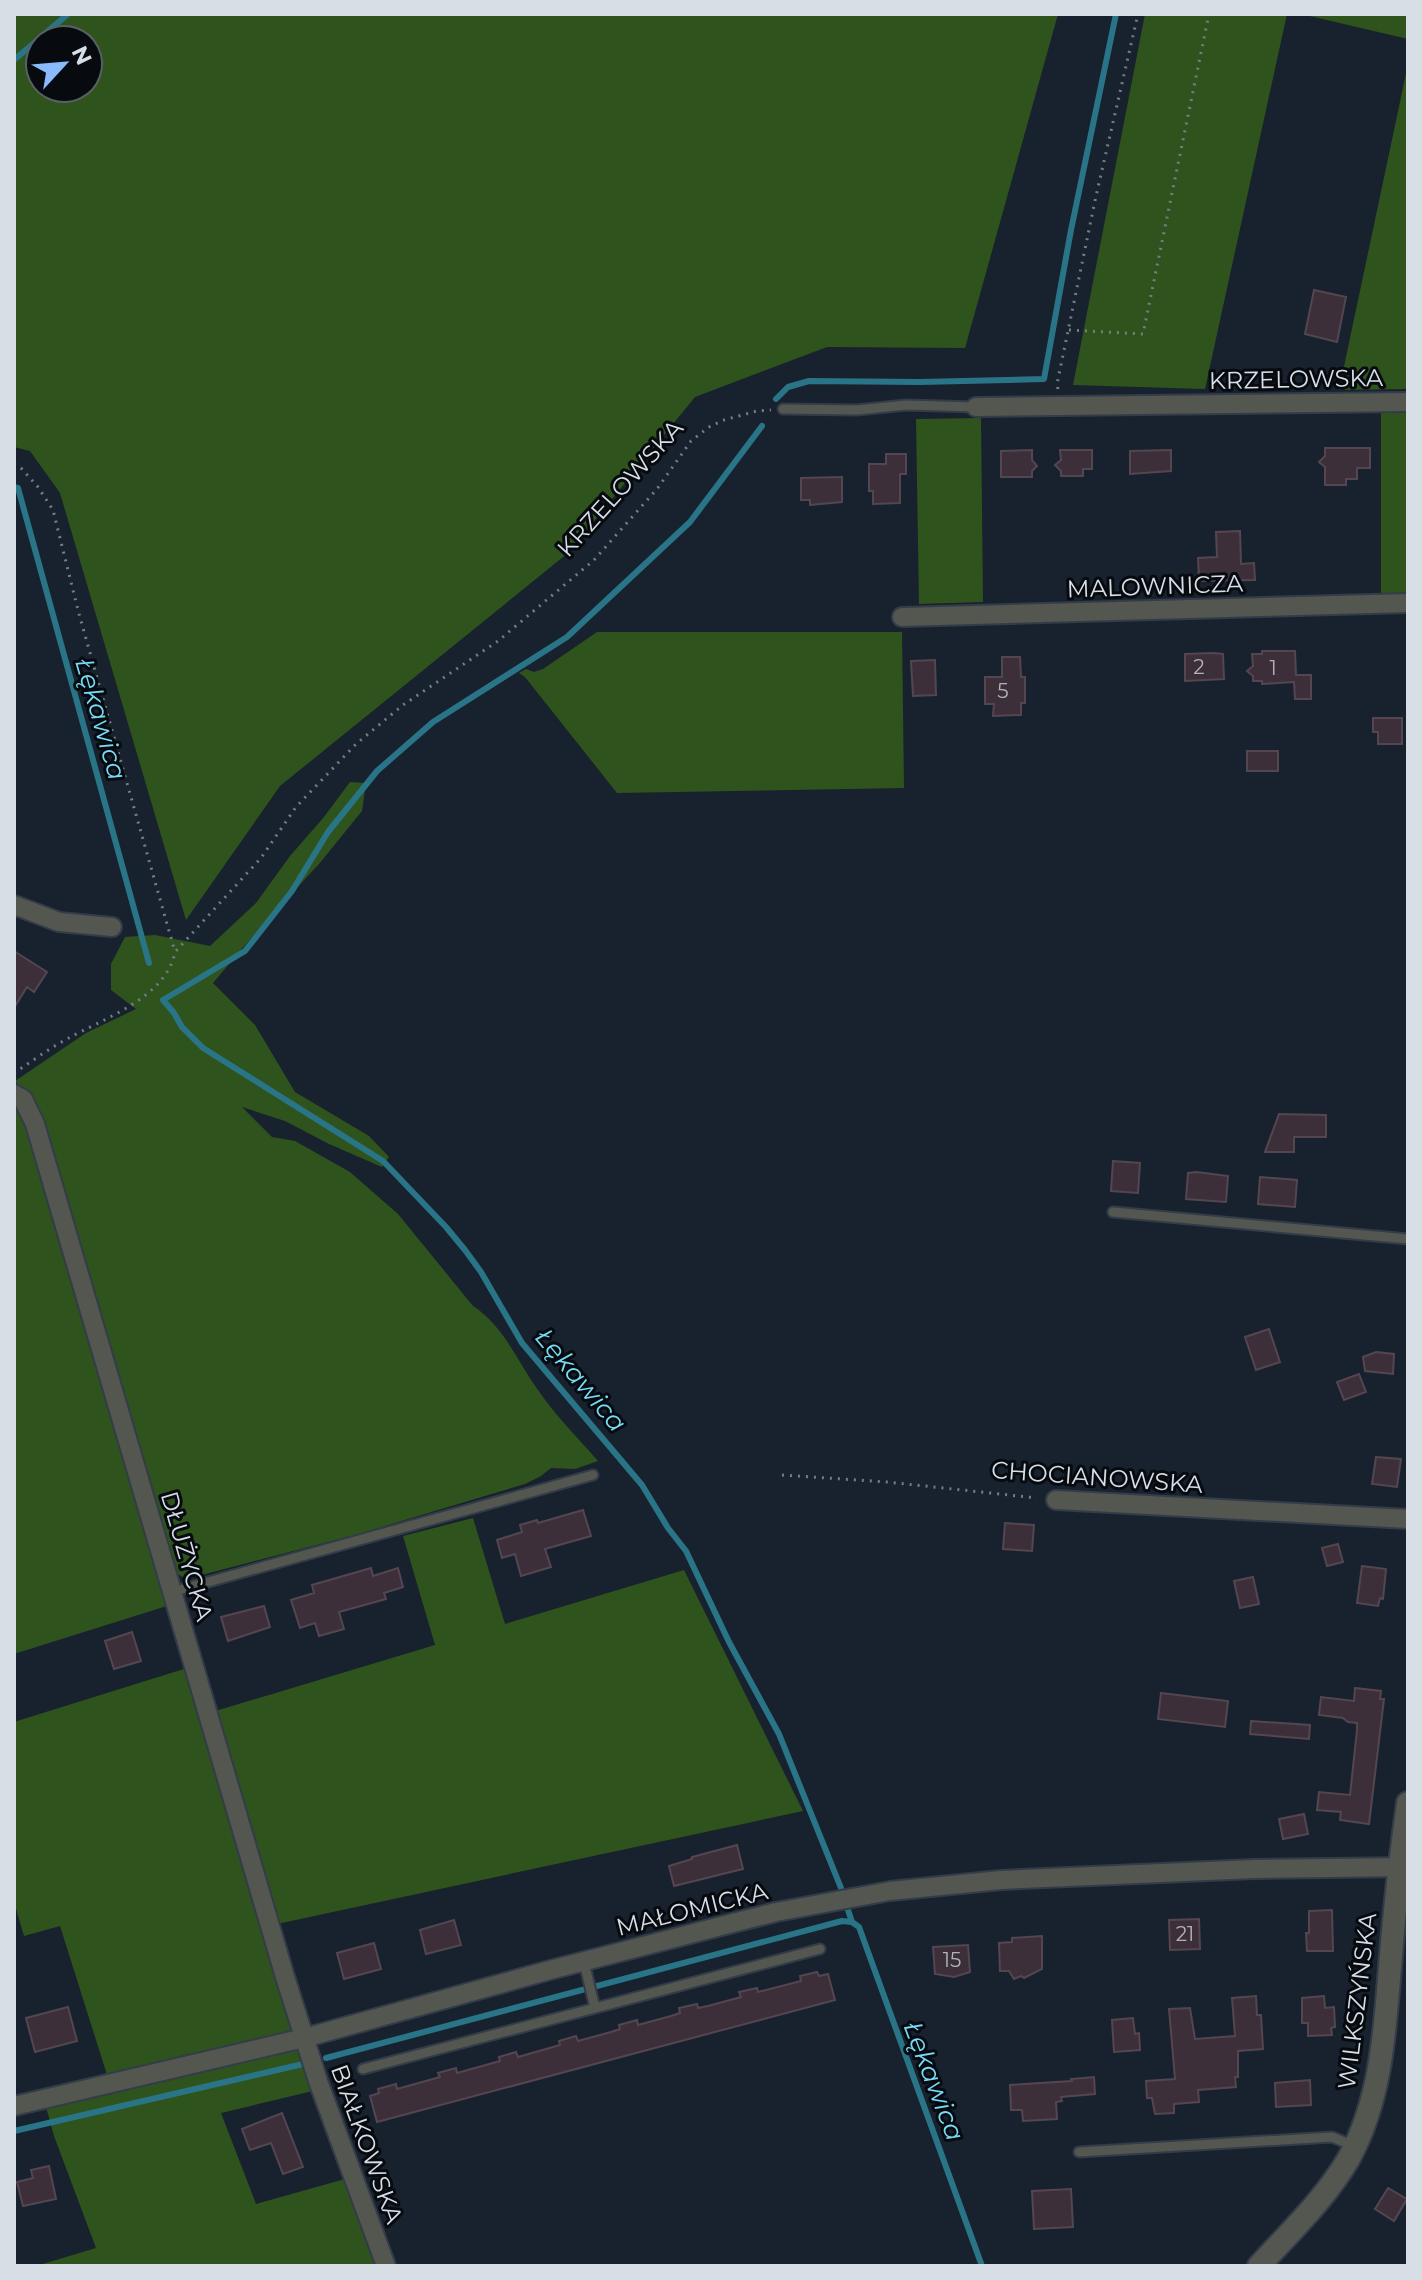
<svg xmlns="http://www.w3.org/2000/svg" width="1422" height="2280" font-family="Montserrat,sans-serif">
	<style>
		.green { fill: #2f531d; fill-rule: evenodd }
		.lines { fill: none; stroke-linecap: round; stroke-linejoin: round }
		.stream { stroke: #297587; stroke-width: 6 }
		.building { fill: #3d2f3a; stroke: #544651; stroke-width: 2 }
		.service-casing { stroke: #333c48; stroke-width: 13 }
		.minor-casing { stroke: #333c48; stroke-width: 22 }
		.tertiary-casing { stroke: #333c48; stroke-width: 26 }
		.path { stroke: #757d88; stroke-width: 3; stroke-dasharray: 2 6; stroke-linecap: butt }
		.service { stroke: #535750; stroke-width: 9 }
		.minor { stroke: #535750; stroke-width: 18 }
		.tertiary { stroke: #535750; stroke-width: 22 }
		.labels { text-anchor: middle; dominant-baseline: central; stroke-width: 6; stroke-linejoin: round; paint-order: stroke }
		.number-label { font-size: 20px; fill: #b0b2bb }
		.street-label { font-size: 24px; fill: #d7dee6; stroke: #070b10 }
		.water-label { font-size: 26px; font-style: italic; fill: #76dcf7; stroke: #070b10 }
	</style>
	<rect width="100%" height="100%" fill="#18222e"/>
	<!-- green -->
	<path class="green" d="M14 14H1058L965 348 827 347 695 397 568 553 280 786 186 920 60 493 30 451 14 447ZM40 40H88V88H40Z
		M1145 14H1287L1205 389 1073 385Z
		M1301 14H1408V39Z
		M1408 64V389L1339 390Z
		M1381 410H1408V593L1381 594Z
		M981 418 983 602 919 604 916 419Z
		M597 632H902L904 788 617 793 525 677 519 673 526 669 534 672 543 669Z
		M350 782 366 783 362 811 319 864 257 931 213 983 255 1025 295 1092 369 1136 389 1157 382 1167 329 1144 285 1121 242 1107 272 1137 295 1141 350 1172 398 1214 473 1306C504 1326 517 1361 538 1390 555 1415 578 1438 598 1461L575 1469 551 1468 541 1476 525 1484 355 1535 186 1579 176 1573 170 1566 32 1099 15 1081 86 1033 136 1009 111 990V964L125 937 155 935 210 946 256 903 290 856 324 817Z
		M14 1098 19 1101 170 1605 14 1654Z
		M473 1518 505 1624 684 1570 803 1811 277 1924 212 1712 435 1645 403 1536Z
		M187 1668 293 2023 290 2033 108 2078 60 1926 24 1936 14 1902V1722Z
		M302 2046 313 2091 221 2113 256 2204 345 2179 378 2266H36L96 2248 54 2136 46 2107Z"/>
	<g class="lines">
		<!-- stream -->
		<path class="stream" d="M14 60 68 14
			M776 399 788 387 809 381 920 382 1044 379 1071 230 1116 14
			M762 426 690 522 567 637 433 722 377 771 328 832 292 891 245 951 163 1000 174 1013 182 1027 203 1048 383 1161 446 1227 465 1250 481 1272 522 1343 642 1485 668 1528 686 1551 729 1642 779 1734 841 1888
			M14 487 18 488 149 963
			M848 1910 852 1922 859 1927 982 2266
			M326 2058 842 1921 852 1922
			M14 2131 303 2064"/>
	</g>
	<!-- building -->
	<path class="building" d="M1314 290 1346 297 1337 342 1305 334Z
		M1325 448H1370V468H1357V479H1346V485H1325V467L1319 462 1325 456Z
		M1032 450V460L1037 466 1032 471V477H1001V451Z
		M1060 450H1092V469H1083V476H1061V471L1055 465 1061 460Z
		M1171 450V471L1130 474V451Z
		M886 454H906V474H900V503L873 504V491H869V464H886Z
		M842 477V502L810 505V500H801V478Z
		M1240 531 1241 564 1254 563 1255 580 1199 581 1198 558 1217 557 1216 532Z
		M1262 651H1295L1296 675H1311V699H1295L1294 682 1262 684V681H1253V676L1247 671 1253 666 1252 654H1262Z
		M1213 653 1223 654 1224 679 1185 681V654Z
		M1002 657H1020L1021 677H1025V703H1021V715L993 716 994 704H985V677H1002Z
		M935 660 936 695 913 696 911 661Z
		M1373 718H1402V744H1378V732H1373Z
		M1247 751H1278V771H1247Z
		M14 951 47 972 34 992 27 987 14 1008Z
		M1279 1114 1326 1115V1137H1294V1152H1265Z
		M1113 1161 1140 1163 1138 1193 1111 1191Z
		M1197 1172 1228 1176 1226 1202 1186 1199 1188 1173Z
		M1260 1177 1297 1180 1295 1207 1258 1204Z
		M1269 1329 1280 1362 1256 1370 1245 1337Z
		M1376 1352 1394 1354 1393 1374 1365 1371 1363 1357Z
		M1359 1374 1366 1392 1344 1400 1337 1382Z
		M1376 1457 1401 1459 1397 1487 1372 1484Z
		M583 1510 591 1536 545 1549 551 1567 521 1576 515 1554 502 1558 497 1540 522 1532 520 1525 537 1520 538 1523Z
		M1005 1523 1034 1525 1032 1551 1003 1549Z
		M1338 1544 1343 1562 1327 1566 1322 1548Z
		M1362 1566 1386 1569 1383 1599 1380 1598 1378 1606 1357 1603Z
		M371 1568 373 1576 398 1568 403 1587 384 1593 386 1599 339 1612 344 1629 319 1636 315 1623 300 1628 291 1600 314 1593 312 1585Z
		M1253 1577 1259 1604 1240 1608 1234 1581Z
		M264 1606 270 1627 228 1641 221 1617Z
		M132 1632 141 1661 114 1669 105 1641Z
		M1355 1688 1381 1691 1380 1699H1384L1369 1824 1340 1820 1341 1812 1317 1810 1319 1792 1350 1795 1357 1730V1723L1348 1722 1343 1718 1319 1715 1321 1697 1354 1701Z
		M1161 1693 1228 1701 1225 1727 1158 1719Z
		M1251 1721 1310 1725 1309 1739 1250 1734Z
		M1304 1814 1308 1834 1283 1839 1279 1819Z
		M737 1845 743 1869 674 1886 669 1866 692 1859V1857Z
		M1332 1910 1333 1951H1307L1306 1933H1309V1911Z
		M1199 1919 1200 1949 1170 1950 1169 1920Z
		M454 1920 461 1945 426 1954 420 1930Z
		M1042 1936V1969L1024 1978 1021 1976 1014 1979 1009 1971H1000L999 1943 1012 1942V1938Z
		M374 1943 381 1969 344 1979 337 1953Z
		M968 1945 970 1972 954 1977 935 1974 933 1947Z
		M817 1972 819 1976 828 1974 835 2000 377 2122 370 2096 379 2093 378 2089 396 2084 397 2089 440 2077 438 2073 456 2068 457 2073 500 2061 499 2057 516 2052 518 2057 560 2045 559 2041 576 2036 578 2041 611 2032 620 2029 619 2025 637 2020 638 2025 671 2016 680 2013 679 2008 697 2004 698 2008 708 2006 741 1997 739 1992 757 1988 758 1992 801 1981 800 1976Z
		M1256 1996 1257 2015H1261L1263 2049 1238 2051V2077H1235L1236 2087 1198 2090 1199 2102 1174 2104V2113L1155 2114 1152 2098H1147L1146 2081 1175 2079 1169 2009 1190 2008 1195 2039 1235 2036 1232 1998Z
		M1324 1996 1325 2008 1334 2007 1335 2027 1331 2028 1332 2035 1308 2036V2023H1302V1998Z
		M68 2007 77 2041 35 2052 26 2018Z
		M1133 2018 1135 2034 1139 2033 1140 2050 1114 2052 1112 2020Z
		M1094 2077 1095 2094 1061 2097 1062 2101 1056 2102 1057 2119 1023 2121 1022 2110H1011L1010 2085 1072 2081 1071 2079Z
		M1310 2080 1311 2105 1276 2107 1275 2083Z
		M282 2113 303 2167 283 2174 271 2143 250 2150 242 2129Z
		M49 2166 56 2199 23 2206 17 2182 33 2178 31 2170Z
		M1388 2188 1407 2199 1394 2221 1375 2209Z
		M1071 2189 1073 2227 1034 2229 1032 2191Z"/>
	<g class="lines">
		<defs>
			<path id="service" d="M783 409 857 410 906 405 976 407
				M1113 1212 1408 1239
				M172 1592 593 1475
				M584 1962 595 2008
				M363 2069 820 1949
				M1079 2152 1332 2137 1354 2146"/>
			<path id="minor" d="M976 407 1408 402
				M902 617 1408 603
				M14 905 59 922 112 927
				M14 1094 23 1099 35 1124 285 1977 318 2081 386 2266
				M1056 1500 1408 1519
				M14 2106 304 2038 550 1970 776 1912 890 1891 1001 1880 1254 1869 1408 1867"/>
			<path id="tertiary" d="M1259 2266C1290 2232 1326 2198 1349 2158 1383 2096 1385 2024 1391 1955 1395 1904 1401 1853 1408 1803"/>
		</defs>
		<!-- service casing -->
		<use href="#service" class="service-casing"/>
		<!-- minor casing -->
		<use href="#minor" class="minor-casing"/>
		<!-- tertiary casing -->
		<use href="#tertiary" class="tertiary-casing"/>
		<!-- path -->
		<path class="path" d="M1069 330 1143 334 1209 14
			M1058 389 1057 384 1096 196 1138 14
			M14 464 21 468 38 487 53 510 79 614 175 952
			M14 1073C31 1062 48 1049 67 1039 104 1018 166 998 175 952L261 858 296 807 356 744 403 705 498 641 594 560 657 489 691 441 709 427 724 420 757 411 771 410
			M782 1475 887 1482 1037 1498"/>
		<!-- service -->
		<use href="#service" class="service"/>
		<!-- minor -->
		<use href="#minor" class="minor"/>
		<!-- tertiary -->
		<use href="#tertiary" class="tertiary"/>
	</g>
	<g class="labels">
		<!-- number labels -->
		<g class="number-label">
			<text x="1199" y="667">2</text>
			<text x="1273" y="668">1</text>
			<text x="1003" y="691">5</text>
			<text x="1185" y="1934">21</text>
			<text x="952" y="1960">15</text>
		</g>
		<!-- street labels -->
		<g class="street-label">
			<text transform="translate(1296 379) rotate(-1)">KRZELOWSKA</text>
			<text transform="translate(620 488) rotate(-48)">KRZELOWSKA</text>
			<text transform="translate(1155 586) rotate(-2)">MALOWNICZA</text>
			<text transform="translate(1097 1477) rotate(4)">CHOCIANOWSKA</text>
			<text transform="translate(187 1556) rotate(74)">DŁUŻYCKA</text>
			<text transform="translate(692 1909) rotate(-14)">MAŁOMICKA</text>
			<text transform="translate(1357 2001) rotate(-83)">WILKSZYŃSKA</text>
			<text transform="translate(367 2144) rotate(70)">BIAŁKOWSKA</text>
		</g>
		<!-- water labels -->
		<g class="water-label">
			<text transform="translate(101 719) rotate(74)">Łękawica</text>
			<text transform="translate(581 1380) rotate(50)">Łękawica</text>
			<text transform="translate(934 2081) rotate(69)">Łękawica</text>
		</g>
	</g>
	<!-- border -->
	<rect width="1422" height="2280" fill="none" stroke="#d7dee6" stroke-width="32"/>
	<!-- north arrow -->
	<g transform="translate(64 64) rotate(64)"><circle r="38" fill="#070b10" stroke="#5a5f66" stroke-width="2"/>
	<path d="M0-6L14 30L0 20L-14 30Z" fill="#89bafc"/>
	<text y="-12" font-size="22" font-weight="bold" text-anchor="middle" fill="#d7dee6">N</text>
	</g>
</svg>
